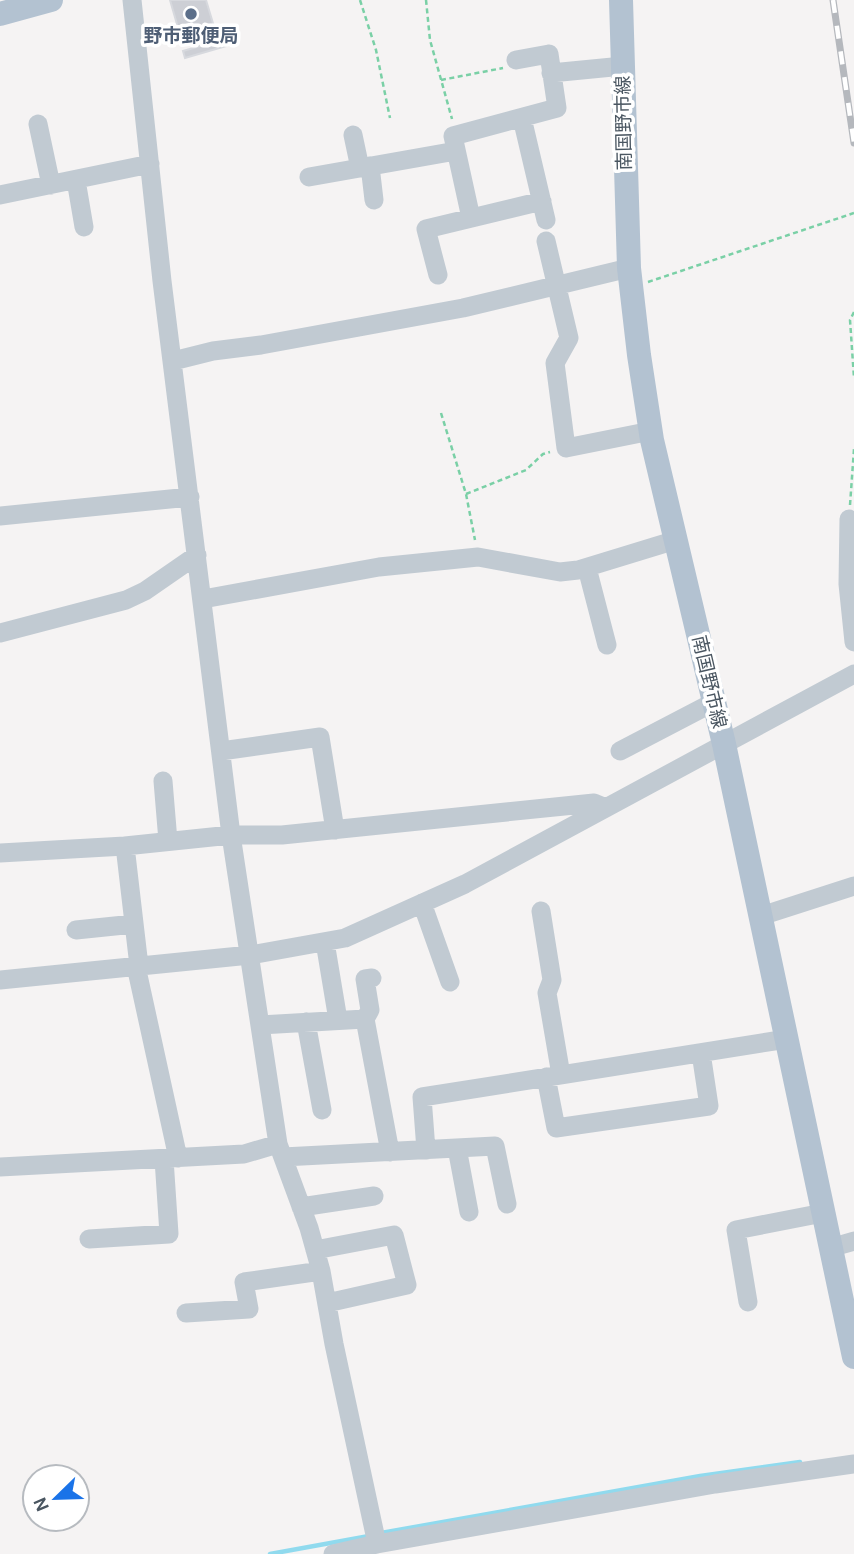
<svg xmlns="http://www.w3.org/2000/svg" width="854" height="1554" font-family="Karla,'Noto Sans JP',sans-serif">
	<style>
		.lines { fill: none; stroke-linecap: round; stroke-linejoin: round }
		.stream { stroke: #90daee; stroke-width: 4.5 }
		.building { fill: #cdcfd5; stroke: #d7d9de; stroke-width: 2 }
		.path { stroke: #7ad0a6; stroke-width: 2.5; stroke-dasharray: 5 3.5; stroke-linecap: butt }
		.minor { stroke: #c1cad2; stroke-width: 19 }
		.major { stroke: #b3c2d1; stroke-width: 24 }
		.rail-casing { stroke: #b5b8bd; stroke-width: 7 }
		.rail { stroke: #fff; stroke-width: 4.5; stroke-dasharray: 13; stroke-linecap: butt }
		.service-dot { fill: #5c6f8a; stroke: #fff; stroke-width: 2.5 }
		.labels { text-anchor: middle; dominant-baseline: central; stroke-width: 7; stroke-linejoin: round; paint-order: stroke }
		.service-label { font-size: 19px; font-weight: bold; fill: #4e5e75; stroke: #fff }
		.street-label { font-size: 19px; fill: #4a5661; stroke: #fff }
	</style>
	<rect width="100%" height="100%" fill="#f5f3f3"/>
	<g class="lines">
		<!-- stream -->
		<path class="stream" d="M381 1533 700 1476 800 1462
			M270 1554 369 1536"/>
	</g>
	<!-- building -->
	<path class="building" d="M170 0H206L215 30 202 33 204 39 183 45Z
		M231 37 233 44 185 58 183 51Z"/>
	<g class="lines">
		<!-- path -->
		<path class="path" d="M360 0 376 50 390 118
			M426 0 430 40 452 119
			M441 80 503 68
			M648 282 854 213
			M854 312 850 320 854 378
			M441 413 466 494 475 540
			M466 494 526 470 543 454 550 452
			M850 505 854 449"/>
		<!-- minor -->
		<path class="minor" d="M132 0 162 281 231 835 278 1144 309 1228 321 1271 334 1344 377 1544
			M551 73 623 66
			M522 118 546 220
			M38 124 51 185
			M353 135 360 168
			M370 166 374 200
			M309 177 456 151
			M76 180 84 227
			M0 195 150 164
			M471 218 453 136 557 108 549 54 516 60
			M546 241 569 338 555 363 566 448 651 431
			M438 275 426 229 542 201
			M173 361 213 351 261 345 463 308 629 268
			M0 516 190 497
			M849 519 848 584 854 642
			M587 568 607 645
			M203 599 379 567 478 557 560 572 578 570 676 540
			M0 633 126 600 145 591 197 555
			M221 751 320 737 335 830
			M620 751 714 702
			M163 781 168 841
			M125 846 139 966
			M0 853 125 846 231 835H282L594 803 606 808
			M422 903 450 982
			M541 911 552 980 547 993 561 1075
			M761 916 854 886
			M76 930 134 924
			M325 942 338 1020
			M136 966 178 1158
			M0 980 250 955 345 938 465 884 854 674
			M365 1019 370 1010 365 979 372 978
			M306 1022 322 1110
			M260 1025 365 1019 390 1152
			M546 1077 556 1128 709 1106 701 1053
			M457 1148 469 1212
			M426 1150 422 1097 787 1039
			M283 1157 495 1146 507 1204
			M0 1167 244 1154 278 1144
			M301 1207 374 1196
			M89 1239 169 1234 164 1159
			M830 1248 854 1241
			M315 1250 394 1235 407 1285 327 1303
			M748 1302 736 1230 823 1213
			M186 1313 249 1309 244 1282 321 1271
			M333 1554 377 1544 715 1484 854 1464"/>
		<!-- major -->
		<path class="major" d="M621 0 629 268 639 355 652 440 724 744 854 1357
			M0 14 51 0"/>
		<defs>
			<path id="rail" d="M833 0 854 143"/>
		</defs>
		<!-- rail casing -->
		<use href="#rail" class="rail-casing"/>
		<!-- rail -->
		<use href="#rail" class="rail"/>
	</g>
	<!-- markers -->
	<circle class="service-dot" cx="191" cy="14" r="7"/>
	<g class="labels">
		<!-- service labels -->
		<g class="service-label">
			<text x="191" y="36">野市郵便局</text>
		</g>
		<!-- street labels -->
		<g class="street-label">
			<text transform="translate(624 123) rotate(-91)">南国野市線</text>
			<text transform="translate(709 682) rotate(77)">南国野市線</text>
		</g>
	</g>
	<!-- north arrow -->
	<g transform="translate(56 1498) rotate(247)"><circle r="33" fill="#ffffff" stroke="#b7bbc0" stroke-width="2"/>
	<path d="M0-5L12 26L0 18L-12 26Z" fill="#1a73e8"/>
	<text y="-10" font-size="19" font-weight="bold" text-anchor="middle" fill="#4a5661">N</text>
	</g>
</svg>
